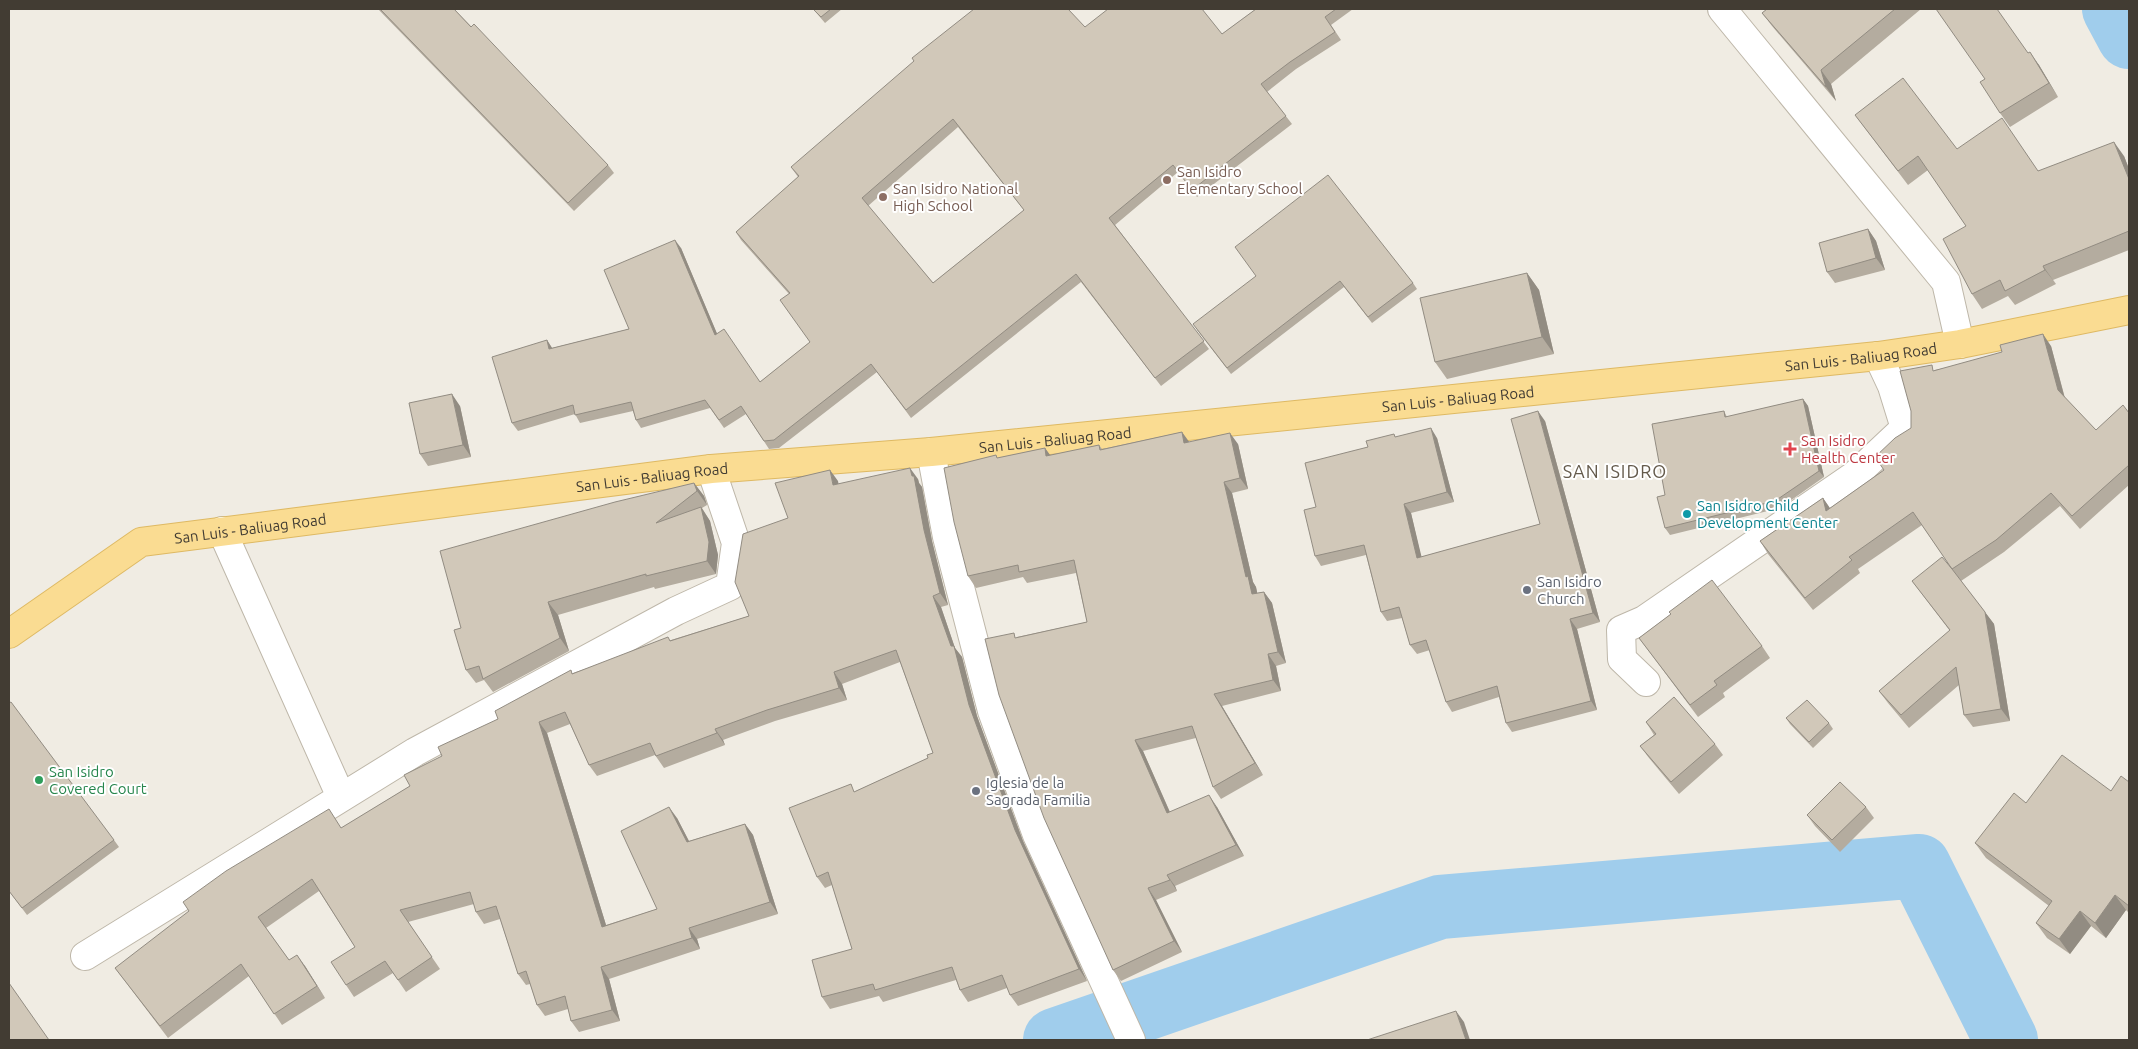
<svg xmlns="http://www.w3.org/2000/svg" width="2138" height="1049" font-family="Ubuntu,sans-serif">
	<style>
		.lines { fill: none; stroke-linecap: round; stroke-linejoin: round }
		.river { stroke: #a0cdec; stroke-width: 64 }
		.minor-casing { stroke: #beb7a9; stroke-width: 30 }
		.major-casing { stroke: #deb963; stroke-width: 30 }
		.minor { stroke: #fff; stroke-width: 28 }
		.major { stroke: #fadc92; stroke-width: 28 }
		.wall { fill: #b4ac9f; fill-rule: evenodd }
		.shaded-wall { fill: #928c82 }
		.building { fill: #d1c8b9; stroke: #928c82; fill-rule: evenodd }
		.education-dot { fill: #8d6e63; stroke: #fff; stroke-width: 2 }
		.health-dot { fill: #e0444e; stroke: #fff; stroke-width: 2 }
		.culture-dot { fill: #0f9aa8; stroke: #fff; stroke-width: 2 }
		.worship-dot { fill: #6b7280; stroke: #fff; stroke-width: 2 }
		.leisure-dot { fill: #2e9e5b; stroke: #fff; stroke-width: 2 }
		.labels { text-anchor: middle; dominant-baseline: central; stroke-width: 4; stroke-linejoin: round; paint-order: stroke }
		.education-label { font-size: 15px; fill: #785e54; stroke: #fff; text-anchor: start }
		.street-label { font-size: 15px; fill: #423c33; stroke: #fff }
		.health-label { font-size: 15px; fill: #be3a42; stroke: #fff; text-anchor: start }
		.culture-label { font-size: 15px; fill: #0d838f; stroke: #fff; text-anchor: start }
		.worship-label { font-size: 15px; fill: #5b616d; stroke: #fff; text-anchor: start }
		.leisure-label { font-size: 15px; fill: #27864d; stroke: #fff; text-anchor: start }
		.quarter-label { font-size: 18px; letter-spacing: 1px; fill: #645a4b; stroke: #fff }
	</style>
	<rect width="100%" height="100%" fill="#f0ece3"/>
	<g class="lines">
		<!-- river -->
		<path class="river" d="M2114 9 2129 37
			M1055 1040 1440 907 1919 866 2006 1040"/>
		<defs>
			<path id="minor" d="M1722 9 1946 282 1960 344
				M931 452 947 537 992 711 1037 835 1131 1040
				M222 531 341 797
				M1646 682 1622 659 1621 630 1644 620 1855 475 1905 428 1892 386 1878 356
				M85 956 415 752 676 611 730 586 736 543 711 469"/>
			<g id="major">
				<path id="s1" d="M9 634 141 542 711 469 931 452 1878 356 1960 344 2129 310"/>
			</g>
		</defs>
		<!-- minor casing -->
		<use href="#minor" class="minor-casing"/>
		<!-- major casing -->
		<use href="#major" class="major-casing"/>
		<!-- minor -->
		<use href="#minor" class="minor"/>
		<!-- major -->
		<use href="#major" class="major"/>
	</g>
	<!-- wall -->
	<path class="wall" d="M378 9H454L608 165 614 173 574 211Z
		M813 9H842L825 23Z
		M1256 9H1353L1331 25 1341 40 1296 69 1267 92 1292 124 1197 197 1178 172 1115 225 1209 349 1161 386 1081 282 911 418 877 372 779 448 769 449 746 414 724 428 710 408 641 428 636 420 633 411 580 423 575 414 518 431 512 423 547 340 552 348 629 329 681 248 717 334 760 382 810 342 789 294 741 240 736 232 798 177 791 167 1085 27 1222 34ZM958 127 1024 210 933 283 868 206Z
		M1767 9H1921L1831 84 1836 101 1772 26 1762 13Z
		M2028 53 2039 65 2058 97 2010 127 2000 113 1985 79Z
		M1855 115 1957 149 2039 171 2124 156 2129 169V250L2053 280 2056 284 2015 305 2008 296 1982 309 1972 294 1966 226 1928 170 1908 185Z
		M1868 229 1876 241 1885 270 1835 283 1827 272Z
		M1527 273 1539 290 1554 354 1447 379 1435 362Z
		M1256 276 1413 283 1417 289 1372 323 1344 287 1231 374 1197 330Z
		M2051 346 2065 398 2096 430 2129 413V485L2080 529 2060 506 2004 552 1961 581 1994 624 2010 721 1973 727 1964 715 1959 685 1909 728 1888 703 1879 691 1950 631 1912 581 1952 569 1922 525 1858 569 1860 573 1813 610 1768 554 1760 541 1823 498 1830 508 1884 470 1911 428 1935 370Z
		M1803 399 1808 406 1824 477 1780 508 1670 535 1665 528V495L1724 411 1727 417Z
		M460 406 471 457 428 466 420 454Z
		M1545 421 1600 622 1577 629 1597 710 1512 732 1506 723 1499 697 1452 712 1446 702 1430 650 1417 654 1410 645 1402 618 1387 621 1381 612 1366 555 1321 566 1315 556 1368 447 1396 437 1437 438 1454 502 1411 513 1421 557 1540 524Z
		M1182 432 1188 442 1238 444 1248 489 1232 493 1253 582 1256 587 1257 593 1264 592 1272 603 1286 663 1276 666 1281 691 1222 706 1263 775 1221 799 1213 787 1196 738 1143 751 1170 812 1217 807 1244 856 1175 886 1177 891 1156 900 1182 952 1121 981 1113 970 1017 637 1087 622 1076 573 1027 583 1023 577 976 588 968 576 998 458 1045 448 1050 456 1099 445 1102 449Z
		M918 479 919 483 922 487 932 541 948 605 941 607 955 648 962 657 977 716 1023 841 1087 981 1018 1006 1010 995 1007 988 968 1002 960 990 956 980 883 1002 879 996 830 1009 822 997 852 949 832 885 825 888 817 877 856 791 928 758 933 753 900 662 842 684 847 700 775 721 723 740 725 745 664 768 655 755 597 776 589 765 570 724 547 733 606 925 657 909 677 818 689 841 745 824 753 835 778 914 697 939 700 949 609 979 620 1021 579 1032 571 1021 568 1009 545 1016 537 1005 530 984 526 985 518 974 500 919 484 924 476 912 474 904 408 922 440 969 406 992 393 973 354 997 346 985 355 947 319 891 266 928 289 960 305 966 325 998 282 1025 249 976 168 1038 115 968 410 786 442 756 498 719 573 673 671 640 749 616 788 518 838 481V484Z
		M694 483 704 496 707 505 702 508 710 521 718 555 716 574 655 589 654 587 558 615 569 651 493 692 484 680 476 683 466 670 461 628Z
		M1671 614 1762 646 1770 658 1723 693 1725 697 1698 717 1639 638Z
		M1786 718 1829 723 1833 729 1813 748 1790 724Z
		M1646 722 1715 744 1723 755 1679 794 1649 758 1640 746 1654 735Z
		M2129 782V913L2126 910 2106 938 2091 926 2070 954 2047 938 2036 923 2049 906 1986 858 1975 843 2026 803 2111 791Z
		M1866 807 1874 818 1840 852 1815 826 1807 815Z
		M114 840 119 847 27 915 9 891Z"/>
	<!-- shaded-wall -->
	<path class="shaded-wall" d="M2030 52 2039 65 2058 97 2049 83Z
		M1821 70 1831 84 1836 101 1826 87Z
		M2114 142 2124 156 2129 169V179Z
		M1868 229 1876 241 1885 270 1876 258Z
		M675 240 681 248 721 343 715 335Z
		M2043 266 2053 280 2056 284 2045 270Z
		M1527 273 1539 290 1554 354 1542 337Z
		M2043 334 2051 346 2066 403 2058 390Z
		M547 340 552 348 549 349Z
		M452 394 460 406 471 457 463 445Z
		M1803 399 1808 406 1824 477 1819 471Z
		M1538 411 1545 421 1600 622 1593 613Z
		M1431 428 1437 438 1454 502 1447 492Z
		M1182 432 1190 443H1184Z
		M1230 433 1238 444 1248 489 1240 478Z
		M1045 448 1053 459 1046 456Z
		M910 468 918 479 919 483 922 487 932 541 948 605 940 593 924 530Z
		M830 470 838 481 841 497 833 485Z
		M1224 482 1232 493 1253 582 1256 587 1260 606 1252 594 1246 577Z
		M694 483 704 496 707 505 697 491Z
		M1823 498 1831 510 1826 511Z
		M1404 504 1411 513 1424 567 1417 558Z
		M701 507 710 521 718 555 716 574 707 561Z
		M1264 592 1272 603 1286 663 1278 652Z
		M933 596 941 607 955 648 962 657 977 716 1023 841 1087 981 1079 969 1015 830 969 705 951 646Z
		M548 602 558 615 569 651 560 638Z
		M1985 612 1994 624 2010 721 2001 709Z
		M1570 619 1577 629 1597 710 1591 701Z
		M1268 654 1276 666 1281 691 1273 680Z
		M834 672 842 684 847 700 839 688Z
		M1214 694 1222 706 1263 775 1255 763Z
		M539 722 547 733 610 938 602 927Z
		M715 729 723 740 725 745 717 733Z
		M1135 740 1143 751 1175 824 1167 813Z
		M1209 795 1217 807 1244 856 1236 845Z
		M669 807 677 818 695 853 687 842Z
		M745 824 753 835 778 914 770 902Z
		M1167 875 1175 886 1177 891 1170 880Z
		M1148 888 1156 900 1182 952 1174 941Z
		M2115 895 2126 910 2106 938 2095 923Z
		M2080 911 2091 926 2070 954 2059 939Z
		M689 928 697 939 700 949 692 938Z
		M297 955 305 966 325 998 317 986Z
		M601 967 609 979 620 1021 612 1010Z
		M1456 1011 1464 1022 1470 1040H1466Z"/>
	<!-- building -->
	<path class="building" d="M380 9H454L471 27 474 24 608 165 568 203Z
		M813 9H831L821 17Z
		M974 9H1068L1085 27 1108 9H1202L1222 34 1256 9H1336L1325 17 1335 32 1290 62 1261 84 1286 116 1192 190 1173 165 1109 218 1204 341 1155 378 1076 274 906 410 871 364 774 440 764 441 741 406 719 420 705 400 636 420 631 402 575 415 573 405 512 423 492 357 547 340 549 349 629 329 604 270 675 240 715 335 724 329 760 382 810 342 780 300 790 293 736 232 799 176 791 167 914 61 912 58ZM953 119 1024 210 933 283 862 198Z
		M1767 9H1895L1821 70 1826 87 1762 13Z
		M1936 9H1997L2028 53 2030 52 2049 83 2000 113 1980 82 1985 79Z
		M1903 78 1957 149 2002 118 2038 171 2114 142 2129 179V231L2043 266 2045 270 2005 291 2000 280 1972 294 1943 239 1966 226 1918 156 1898 171 1855 115Z
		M1328 175 1413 283 1368 317 1340 281 1227 368 1193 324 1256 276 1235 247Z
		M1868 229 1876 258 1827 272 1819 243Z
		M1527 273 1542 337 1435 362 1420 298Z
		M2043 334 2058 390 2096 430 2123 405 2129 413V465L2072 516 2051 493 1996 540 1952 569 1985 612 2001 709 1964 715 1956 667 1901 715 1879 691 1950 630 1912 581 1942 557 1952 569 1913 512 1849 557 1852 560 1805 598 1760 541 1823 498 1826 511 1884 470 1875 457 1895 438 1911 428V411L1900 371 1932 365 1933 371 2002 352 2000 345Z
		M452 394 463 445 420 454 409 403Z
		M1803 399 1819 471 1775 501 1665 528 1657 497 1665 495 1652 424 1724 411 1725 417Z
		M1538 411 1593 613 1570 619 1591 701 1506 723 1497 686 1446 702 1426 640 1410 645 1399 607 1381 612 1364 545 1315 556 1304 510 1316 507 1305 463 1368 447 1366 441 1394 434 1395 437 1431 428 1447 492 1404 504 1417 558 1540 524 1511 419Z
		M1182 432 1184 443 1230 433 1240 478 1224 482 1246 577 1248 576 1252 594 1264 592 1278 652 1268 654 1273 680 1214 694 1255 763 1213 787 1192 726 1135 740 1167 813 1209 795 1236 845 1167 875 1170 880 1148 888 1174 941 1113 970 1044 818 999 695 985 639 1014 633 1015 638 1087 622 1074 560 1019 572 1018 565 968 576 954 522 944 468 996 455 997 458 1045 448 1046 456 1099 445 1100 450Z
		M910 468 912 476H914L924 530 940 593 933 596 951 646H954L969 705 1015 830 1079 969 1010 995 1002 975 960 990 952 967 875 990 873 984 822 997 812 960 852 949 828 872 817 877 789 808 851 784 854 792 928 758 927 755 933 753 896 650 834 672 839 688 767 710 715 729 717 733 656 756 650 743 589 765 565 712 539 722 602 927 657 909 621 831 669 807 687 842 745 824 770 902 689 928 692 938 601 967 612 1010 571 1021 565 996 537 1005 526 971 518 974 496 906 476 912 470 892 400 910 432 957 398 980 385 961 346 985 331 962 355 947 312 879 258 917 289 960 297 955 317 986 274 1014 241 964 160 1026 115 968 189 911 183 902 226 871 329 809 341 828 410 786 404 775 442 756 438 747 498 719 495 711 571 670 572 674 668 637 670 641 749 616 735 582 743 534 788 518 775 483 830 470 833 485Z
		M694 483 697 491 656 523 701 507 709 542 707 561 646 576V574L548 602 560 638 483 679 479 666 466 670 454 630 461 628 440 551 615 502Z
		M1712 580 1762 646 1714 681 1717 685 1690 705 1639 638 1671 614 1669 612Z
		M1674 697 1715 744 1671 782 1640 746 1656 734 1646 722Z
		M1807 700 1829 723 1809 742 1786 718Z
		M11 702 114 840 22 908 9 891V703Z
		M2062 755 2111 791 2121 776 2129 782V906L2115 895 2095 923 2080 911 2059 939 2036 923 2052 901 1975 843 2014 793 2026 803Z
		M1840 782 1866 807 1832 840 1807 815Z
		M9 983 49 1040H9Z
		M1456 1011 1466 1040H1367Z"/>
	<!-- markers -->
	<g class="education-dot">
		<circle cx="1167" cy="180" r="5"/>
		<circle cx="883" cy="197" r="5"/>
	</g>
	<path class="health-dot" d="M1787.5 441.5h5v5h5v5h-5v5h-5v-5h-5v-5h5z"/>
	<circle class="culture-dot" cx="1687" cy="514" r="5"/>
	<g class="worship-dot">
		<circle cx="1527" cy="590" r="5"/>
		<circle cx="976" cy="791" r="5"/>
	</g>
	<circle class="leisure-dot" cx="39" cy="780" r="5"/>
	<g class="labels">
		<!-- education labels -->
		<g class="education-label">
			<text x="1177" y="171">San Isidro<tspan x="1177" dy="17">Elementary School</tspan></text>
			<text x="893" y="188">San Isidro National<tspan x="893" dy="17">High School</tspan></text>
		</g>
		<!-- street labels -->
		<g class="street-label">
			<text stroke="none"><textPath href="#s1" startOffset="1891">San Luis - Baliuag Road</textPath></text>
			<text stroke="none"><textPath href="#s1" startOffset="1486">San Luis - Baliuag Road</textPath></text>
			<text stroke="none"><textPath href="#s1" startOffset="1081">San Luis - Baliuag Road</textPath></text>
			<text stroke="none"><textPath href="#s1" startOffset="676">San Luis - Baliuag Road</textPath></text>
			<text stroke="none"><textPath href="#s1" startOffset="271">San Luis - Baliuag Road</textPath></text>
		</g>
		<!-- health labels -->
		<g class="health-label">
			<text x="1801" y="440">San Isidro<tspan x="1801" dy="17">Health Center</tspan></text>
		</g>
		<!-- culture labels -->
		<g class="culture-label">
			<text x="1697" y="505">San Isidro Child<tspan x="1697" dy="17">Development Center</tspan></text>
		</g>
		<!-- worship labels -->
		<g class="worship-label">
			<text x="1537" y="581">San Isidro<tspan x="1537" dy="17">Church</tspan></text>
			<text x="986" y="782">Iglesia de la<tspan x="986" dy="17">Sagrada Familia</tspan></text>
		</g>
		<!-- leisure labels -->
		<g class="leisure-label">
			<text x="49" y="771">San Isidro<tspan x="49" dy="17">Covered Court</tspan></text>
		</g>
		<!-- quarter labels -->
		<g class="quarter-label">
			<text x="1615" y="471">SAN ISIDRO</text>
		</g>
	</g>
	<!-- border -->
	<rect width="2138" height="1049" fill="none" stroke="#423c33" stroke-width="20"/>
</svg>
